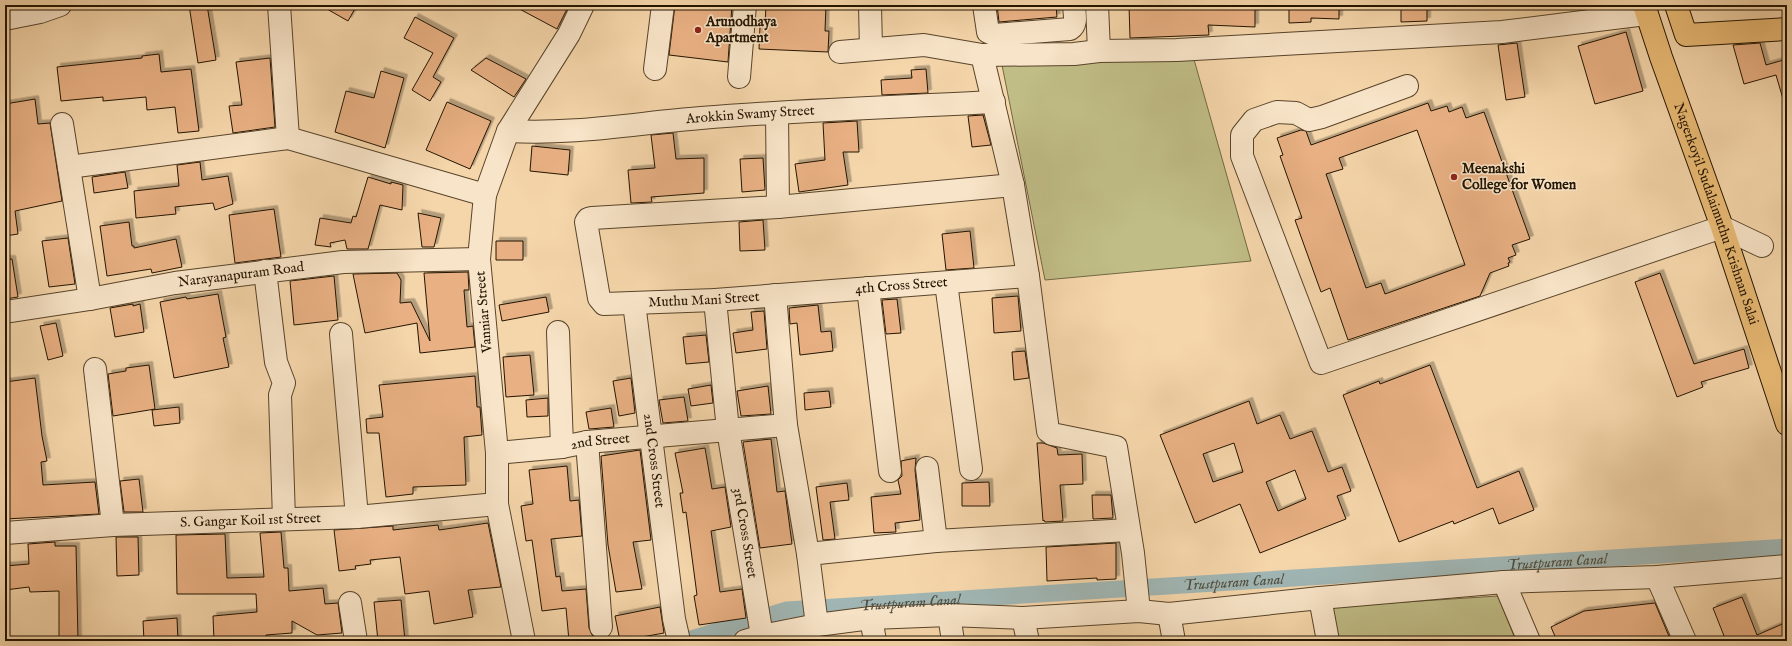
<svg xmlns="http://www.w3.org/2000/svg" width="1792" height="646" font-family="'IM FELL English',serif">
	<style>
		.green { fill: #c0bd86; stroke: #726843 }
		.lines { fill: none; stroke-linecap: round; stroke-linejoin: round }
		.canal { stroke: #a0b6b4; stroke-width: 17 }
		.building { fill: #e8b083; stroke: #231400; fill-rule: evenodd; filter: url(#shadow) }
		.minor-casing { stroke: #58442a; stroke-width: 24 }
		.major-casing { stroke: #231400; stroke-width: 24 }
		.minor { stroke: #f8e4c8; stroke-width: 22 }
		.major { stroke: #eabb75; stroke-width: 22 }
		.poi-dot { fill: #8f2418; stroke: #f8e4c8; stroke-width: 1.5 }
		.labels { text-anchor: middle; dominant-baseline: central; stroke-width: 3; stroke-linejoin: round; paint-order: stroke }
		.poi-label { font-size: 14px; font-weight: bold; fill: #231400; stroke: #f8e4c8; text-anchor: start }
		.street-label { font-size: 14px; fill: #231400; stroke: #f8e4c8 }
		.water-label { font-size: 15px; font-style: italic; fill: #4f4d3f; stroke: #f8e4c8 }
	</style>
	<defs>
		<filter id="shadow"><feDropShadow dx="3.5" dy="-3.5" stdDeviation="0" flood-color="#0004"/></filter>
	</defs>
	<rect width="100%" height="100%" fill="#f5d6aa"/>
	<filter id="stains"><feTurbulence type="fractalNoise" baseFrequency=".005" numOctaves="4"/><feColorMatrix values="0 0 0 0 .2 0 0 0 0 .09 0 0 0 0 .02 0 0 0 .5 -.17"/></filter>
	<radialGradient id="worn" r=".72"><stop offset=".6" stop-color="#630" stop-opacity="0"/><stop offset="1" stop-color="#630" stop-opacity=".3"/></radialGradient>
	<!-- green -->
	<path class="green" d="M1193 56 1251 261 1045 280 1002 65Z
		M1498 596 1516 641H1334L1328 607Z"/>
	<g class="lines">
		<!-- canal -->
		<path class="canal" id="s1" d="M685 641 787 610 1787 547"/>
	</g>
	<!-- building -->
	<path class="building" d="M189 5H207L216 60 198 63Z
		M320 5H357L348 21Z
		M512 5H569L557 29Z
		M675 5H732L728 62 669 55Z
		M766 5H826L825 31H829L828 52 759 49 760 26H765Z
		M997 5H1056L1057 17 999 22Z
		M1129 5H1255V27L1208 25 1209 35 1130 38Z
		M1289 5H1339V19L1311 18V22L1289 23Z
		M1401 5H1427V21L1401 22Z
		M415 17 454 38 433 77 441 82 430 101 412 90 433 53 404 38Z
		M1626 32 1643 91 1595 104 1578 46Z
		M1517 43 1525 97 1506 100 1498 45Z
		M1760 43 1766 65 1787 59V98L1783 99 1776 75 1744 84 1733 45Z
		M159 54 161 72 191 69 199 131 178 133 175 107 147 110 146 97 103 101V97L61 101 57 67 142 58V56Z
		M270 58 275 127 233 133 229 106 242 105 236 62Z
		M486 58 526 79 514 97 471 70Z
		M926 69 928 93 882 95 881 80 912 78 911 70Z
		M381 71 404 78 385 148 335 132 346 91 374 98Z
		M35 99 38 124 50 123 62 201 15 211 18 234 5 236V104Z
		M447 102 491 121 470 169 426 150Z
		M1428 103 1431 111 1447 106 1449 112 1462 107 1466 118 1484 112 1530 239 1512 245 1516 255 1508 258 1510 262 1508 263 1509 266 1490 273 1480 296 1348 340 1330 288 1321 292 1295 220 1302 218 1280 156 1283 155 1277 138 1301 130 1306 131 1311 145ZM1417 130 1465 265 1385 294 1381 283 1366 288 1326 174 1343 169 1339 158Z
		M983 115 991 145 972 147 968 116Z
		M857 121 859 152H843L848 185 799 192 795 164 825 160 823 123Z
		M673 133 676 159 704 158V193L651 197 652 202 631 203 628 170 655 168 651 135Z
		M532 146 570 150 568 175 530 171Z
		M763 158 765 190 742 192 740 159Z
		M200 162 202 180 228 176 233 204 215 210 213 203 175 207 176 214 136 218 134 191 179 186 177 165Z
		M125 172 128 188 94 193 92 177Z
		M368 177 391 184V182L403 185 402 210 380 205 368 249H347L345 240 330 243 331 247 315 245 320 218 351 223 353 216 356 217Z
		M274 209 281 257 235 263 229 215Z
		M418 213 441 218 434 247H422Z
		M763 220 765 250 740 251 739 222Z
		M129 222 132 246H134V248L176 239 182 267 152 273 151 269 107 276 100 226Z
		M970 231 974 268 946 270 942 234Z
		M68 238 75 284 49 287 42 241Z
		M496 241H523V260H496Z
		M5 259H12L18 297 5 299Z
		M468 272 469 290H464L467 327 473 326 475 347 420 353 417 323 365 333 353 274 397 273 401 280 400 303 411 302 430 341 424 273Z
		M1660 273 1694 364 1744 349 1749 368 1701 382 1703 387 1677 397 1635 282Z
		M334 276 338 320 294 325 290 281Z
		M218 294 226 337 223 338 229 367 174 378 160 302 186 297 187 299Z
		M1018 296 1021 331 994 333 992 298Z
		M546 297 549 312 502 321 499 305Z
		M897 299 901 333 886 334 882 300Z
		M133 304V306L140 304 144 332 115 337 110 308Z
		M818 305 821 332 831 331 833 351 800 355 797 323 790 324 789 308Z
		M764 311 767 349 736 353 733 333 753 330 751 312Z
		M56 323 63 356 48 360 40 326Z
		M706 335 709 362 686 364 683 337Z
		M1025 351 1029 378 1014 380 1012 352Z
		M530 355 534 395 506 397 503 357Z
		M149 365 155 409 113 416 108 374 126 371V368Z
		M1430 365 1477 488 1519 471 1534 510 1499 524 1493 508 1454 524 1453 521 1399 542 1343 395 1379 381 1380 384Z
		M475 376 477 407H480L482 435 464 437 466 485 413 487V494L386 497 379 433H367L366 419 383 417 379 385Z
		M35 378 42 436 47 461 41 462 43 485 95 482 99 514 5 519V382Z
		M631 378 635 413 619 416 613 381Z
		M711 385 713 403 691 406 688 389Z
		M768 386 771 414 741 416 737 391Z
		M829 391 831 407 805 410 804 393Z
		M684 397 688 421 663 423 659 400Z
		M548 398V416L527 417 526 400Z
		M1249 401 1257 424 1280 415 1290 439 1312 431 1328 472 1342 467 1351 491 1337 496 1346 519 1260 553 1240 504 1195 523 1160 435ZM1234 443 1243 472 1213 482 1203 454ZM1295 470 1306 499 1278 511 1266 482Z
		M179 407 180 423 154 426 152 410Z
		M611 408 614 427 589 429 586 412Z
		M771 439 777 492 785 491 792 544 760 548 743 442Z
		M1037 443H1043L1057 448 1058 455 1082 454 1083 484 1060 485 1063 521 1045 522 1044 520 1043 521Z
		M705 448 712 489 725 487 731 527 711 531 720 592 742 589 746 618 699 625 694 596 697 595 686 512 683 513 680 493H683L675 453Z
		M640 450 651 540 633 542 642 589 616 592 608 545 601 456Z
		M916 458 915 470 920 520 895 523 896 532 874 533 871 497 901 494 898 480 902 476 901 461Z
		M567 466 570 501 579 500 582 536 551 539 556 577 560 576 562 591 586 589 589 628 595 641H569L566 608 542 611 532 540 526 541 521 506 533 504 529 470Z
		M139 479 143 512H124L120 481Z
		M989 482 990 506H962V483Z
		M847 483 849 500 830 502 835 539 823 540 816 487Z
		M1092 495H1111L1113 518 1093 519Z
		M488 523 501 587 468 590 473 617 434 624 429 591 405 594 400 557 370 560 371 564 355 566 356 569 339 571 334 530 393 526V530L438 525 439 530Z
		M281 532 284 568H288L289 591 323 588 325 604 338 603 342 633 317 635 292 621V633L266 635V641H214L213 616 257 612 256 594H177L176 535 225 534 227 578 264 577 260 533Z
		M116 537H138L139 575 117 576Z
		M55 542V546H76L78 641H59V591L30 592 29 587 5 590V566L29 564 28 544Z
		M1116 543V579L1097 580V578L1047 581 1046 547Z
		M1742 597 1757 635 1787 622V641H1726L1713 608Z
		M401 600 405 641H378L374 602Z
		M1655 603 1671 641H1557L1551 627 1584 611Z
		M660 607 664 633 642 637 643 641H620L615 616Z
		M177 618 178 641H144L143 621Z"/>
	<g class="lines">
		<defs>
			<g id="minor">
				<path d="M279 5 288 138"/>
				<path d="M870 5 871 49"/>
				<path d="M984 5 988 32 995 35 1070 29C1078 24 1074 13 1074 5"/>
				<path d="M1097 5 1099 51"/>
				<path d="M5 19 40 12 60 5"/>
				<path d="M840 52 924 45 982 55 1074 54 1099 51 1177 50 1502 32 1646 14"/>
				<path d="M982 55 1013 185 1028 276 1048 431 1052 434 1116 447 1133 553 1139 611"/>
				<path d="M655 69 663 5"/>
				<path d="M739 77 745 5"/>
				<path d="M1407 86 1322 117 1309 120 1296 113 1277 112 1254 120 1242 135V156L1321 363 1722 227 1762 246"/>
				<path d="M777 113 778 207"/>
				<path d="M62 124 90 299"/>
				<path id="s2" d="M508 131C573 135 637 123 701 118 798 110 896 107 994 102"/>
				<path d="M69 167 288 138 485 195"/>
				<path id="s3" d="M1013 185 778 207 592 218 588 219 586 222 599 298 604 304 715 300 1028 276"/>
				<path d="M265 271 276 362 284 383 280 395 284 519"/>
				<path d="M946 283 971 469"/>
				<path d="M868 288 890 471"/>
				<path d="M775 295 786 425 808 554 817 625"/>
				<path id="s4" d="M715 300 728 430 762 636"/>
				<path id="s5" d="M634 303 674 619 679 641"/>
				<path id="s6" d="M5 312 90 299 175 283 343 262 479 259"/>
				<path d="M558 332 562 447"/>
				<path d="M341 334 357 517"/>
				<path d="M95 369 113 525"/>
				<path d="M587 442 601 627"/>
				<path id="s7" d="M497 453 562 447 587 442 786 425"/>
				<path d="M927 468 936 541"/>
				<path id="s8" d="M5 533 113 525 357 517 497 504"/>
				<path d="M808 554 936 541 1128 530"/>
				<path d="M1657 577 1685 641"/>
				<path d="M1504 582 1529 641"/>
				<path d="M1320 598 1328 641"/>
				<path d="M350 603 356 641"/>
				<path d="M1169 614 1174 641"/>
				<path d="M949 615 953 641"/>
				<path d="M871 618 875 641"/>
				<path d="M1023 618 1028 641"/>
				<path d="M524 641 497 504V453L479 259 485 195 508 131 569 34 583 5"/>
				<path d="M745 641 762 636 817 625 871 618 949 615 1023 618 1139 611 1169 614 1320 598 1504 582 1657 577 1787 566"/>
			</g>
			<g id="major">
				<path id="s9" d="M1644 5 1661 57 1722 227 1787 424"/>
				<path d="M1676 5 1686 35 1787 29"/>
			</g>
		</defs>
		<!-- minor casing -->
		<use href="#minor" class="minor-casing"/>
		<!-- major casing -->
		<use href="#major" class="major-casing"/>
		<!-- minor -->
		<use href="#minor" class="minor"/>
		<!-- major -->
		<use href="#major" class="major"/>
	</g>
	<!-- markers -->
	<g class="poi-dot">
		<circle cx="698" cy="30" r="4"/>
		<circle cx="1454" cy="177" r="4"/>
	</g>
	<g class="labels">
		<!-- poi labels -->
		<g class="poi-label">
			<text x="706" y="22">Arunodhaya<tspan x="706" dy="16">Apartment</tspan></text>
			<text x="1462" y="169">Meenakshi<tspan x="1462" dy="16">College for Women</tspan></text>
		</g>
		<!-- street labels -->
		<g class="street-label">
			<text stroke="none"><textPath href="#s2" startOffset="243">Arokkin Swamy Street</textPath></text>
			<text stroke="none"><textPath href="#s9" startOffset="221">Nagerkoyil Sudalaimuthu Krishnan Salai</textPath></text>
			<text stroke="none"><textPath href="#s6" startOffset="239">Narayanapuram Road</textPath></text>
			<text stroke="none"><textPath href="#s3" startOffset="813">4th Cross Street</textPath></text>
			<text stroke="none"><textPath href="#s3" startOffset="615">Muthu Mani Street</textPath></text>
			<text transform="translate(484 312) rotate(-95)">Vanniar Street</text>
			<text stroke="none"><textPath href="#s7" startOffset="104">2nd Street</textPath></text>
			<text stroke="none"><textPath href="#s5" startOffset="159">2nd Cross Street</textPath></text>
			<text stroke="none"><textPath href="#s8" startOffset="246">S. Gangar Koil 1st Street</textPath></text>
			<text stroke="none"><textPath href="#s4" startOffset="235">3rd Cross Street</textPath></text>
		</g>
		<!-- water labels -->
		<g class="water-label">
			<text stroke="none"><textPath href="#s1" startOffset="878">Trustpuram Canal</textPath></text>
			<text stroke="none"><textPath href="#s1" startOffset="554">Trustpuram Canal</textPath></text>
			<text stroke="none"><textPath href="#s1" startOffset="230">Trustpuram Canal</textPath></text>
		</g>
	</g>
	<!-- margin -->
	<rect width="1792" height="646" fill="none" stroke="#f5d6aa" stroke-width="20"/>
	<rect x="6" y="6" width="1780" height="634" fill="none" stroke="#231400" stroke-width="2"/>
	<rect x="10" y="10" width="1772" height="626" fill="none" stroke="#231400"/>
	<rect width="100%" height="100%" filter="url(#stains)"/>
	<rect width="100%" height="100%" fill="url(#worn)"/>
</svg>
